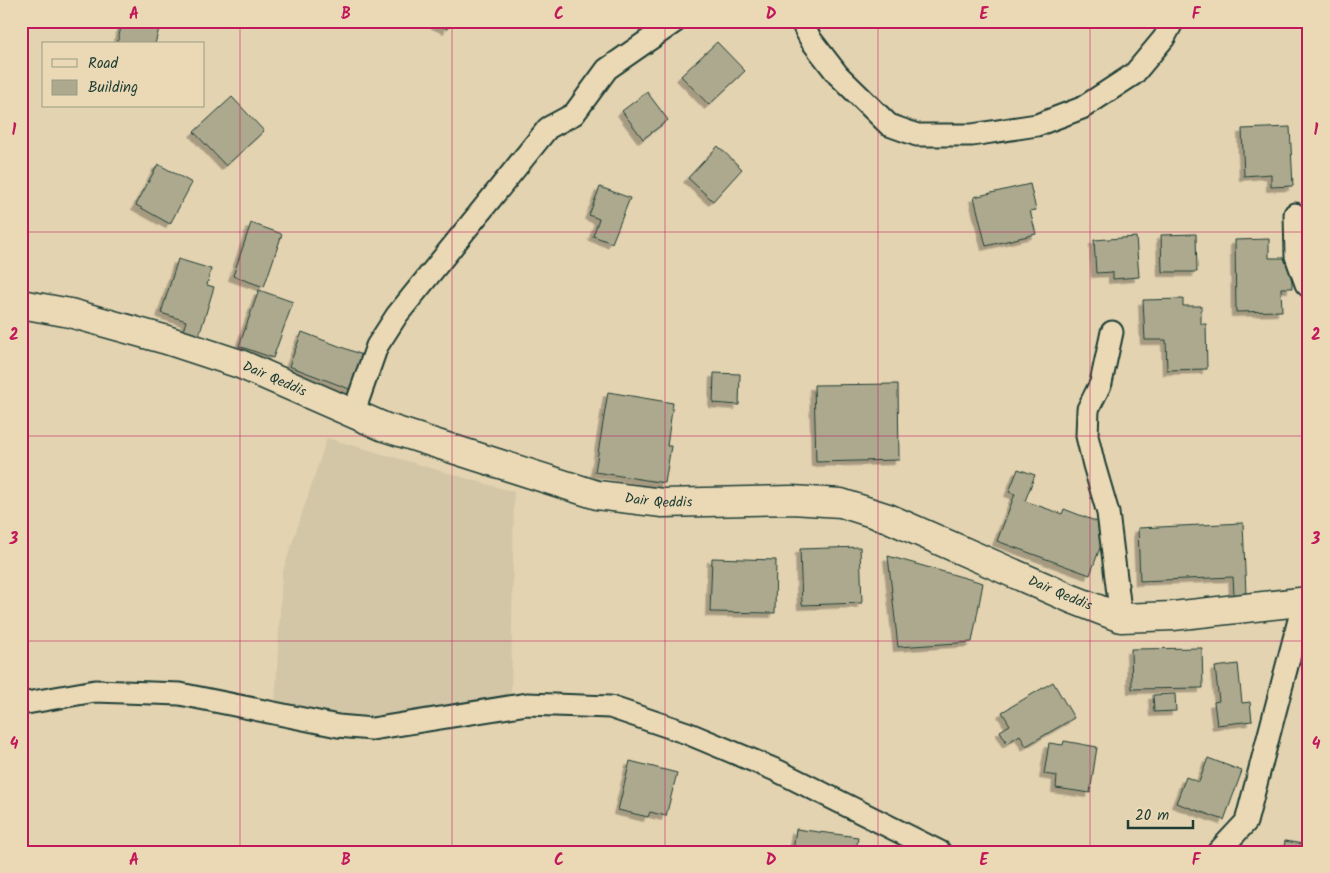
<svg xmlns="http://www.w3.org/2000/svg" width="1330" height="873" viewBox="0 0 1330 873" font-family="Kalam,sans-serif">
<defs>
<filter id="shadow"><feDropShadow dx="-4.5" dy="4.5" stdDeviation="0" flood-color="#0004"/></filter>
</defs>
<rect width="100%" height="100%" fill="#e3d3b1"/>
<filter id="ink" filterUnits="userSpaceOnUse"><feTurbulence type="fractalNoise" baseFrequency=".02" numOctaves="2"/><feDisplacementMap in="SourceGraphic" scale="10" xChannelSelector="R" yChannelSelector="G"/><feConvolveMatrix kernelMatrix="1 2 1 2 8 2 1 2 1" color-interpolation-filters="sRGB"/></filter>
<g filter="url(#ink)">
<path fill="#d2c6a6" d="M327,438l187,54 -3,206 -127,20 -35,3 -74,-14 7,-133z"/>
<path fill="#aca98e" stroke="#1f3d34" filter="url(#shadow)" d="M117,21h44l-6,23h-38l5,-21z
M429,21h22l-3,8z
M717,42l28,29 -36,34 -28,-29z
M647,92l21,28 -25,19 -21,-28z
M232,97l32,34 -38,35 -32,-34z
M1290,127l3,59 -22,1v-13l-27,2 -2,-47z
M718,146l24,23 -29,32 -25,-23z
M158,164l34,19 -22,41 -34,-19z
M1030,184l6,26 -6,1 6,23 -50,12 -12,-49z
M600,187l30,11 -18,45 -19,-7 6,-17 -10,-4z
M251,223l31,11 -18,53 -31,-11z
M1196,234l1,38h-35l-1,-37z
M1136,237l3,40 -26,2v-7l-17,1 -2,-33z
M1269,239v19h23v30h-11l1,23 -46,1 -1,-72z
M178,259l33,10 -4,16 7,2 -15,49 -16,-5 3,-10 -25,-8z
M259,290l34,12 -20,56 -34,-12z
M1183,299v7h18v18h5l1,45 -40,1 -1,-30h-21l-2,-40z
M302,332l63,24 -13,34 -63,-24z
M714,373l26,1 -1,31 -26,-2z
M898,384l1,76 -83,2 -2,-77z
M608,392l65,11 -6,43h4l-6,37 -70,-11z
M1018,469l17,6 -10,26 37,13 2,-5 44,17 -18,49 -93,-34 18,-47 -6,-2z
M1243,523l3,71 -12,1 -1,-18 -93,4 -2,-53z
M860,547l2,56 -60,2 -2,-56z
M888,556l95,27 -11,59 -74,5z
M712,558l64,2 -1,53 -65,-1z
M1202,648l1,40 -71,1 -1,-40z
M1238,664l4,39 8,-1 2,19 -35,4 -3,-23 5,-1 -4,-34z
M1053,682l21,36 -48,28 -6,-11 -13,8 -7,-12 10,-6 -8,-13z
M1175,694l1,17 -22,1 -1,-17z
M1064,741l33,6 -7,46 -34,-5 1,-12 -13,-2 5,-31 14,2z
M1208,758l34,13 -18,49 -48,-17 10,-26 13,5z
M630,761l47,12 -11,43 -16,-4 -2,5 -30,-7z
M796,829l62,8 -2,15h-63z
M1285,841l24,4v7h-26z"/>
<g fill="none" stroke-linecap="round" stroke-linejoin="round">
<defs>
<path id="minor" d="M801,21l10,19 27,35 51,50 28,10h55l65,-10 45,-17 52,-34 30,-36 9,-17
M1295,214l1,42 10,28 3,3
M1112,332l-11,51 -13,26 -1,27 7,29 14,48 13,105
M353,414l24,-68 20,-31 151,-187 26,-14 33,-45 69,-48
M21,704l74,-13 85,3 158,32 34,3 155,-25 83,3 77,26 91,38 162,81
M1218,852l28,-30 58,-221"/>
<g id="major">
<path id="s1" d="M21,304l49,9 97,27 73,24 144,63 213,68 66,8 129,-3 49,3 47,15 184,81 49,19 52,-2 136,-15"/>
</g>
</defs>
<use href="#minor" stroke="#1f3d34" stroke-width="25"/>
<use href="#major" stroke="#1f3d34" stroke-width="31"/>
<use href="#minor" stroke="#ebd9b6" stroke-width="21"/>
<use href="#major" stroke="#ebd9b6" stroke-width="28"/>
</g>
</g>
<path fill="none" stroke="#c2185b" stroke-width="1" stroke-opacity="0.55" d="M240,21v831M452,21v831M665,21v831M878,21v831M1090,21v831M21,232h1288M21,436h1288M21,641h1288"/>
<g text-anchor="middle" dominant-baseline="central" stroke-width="5" stroke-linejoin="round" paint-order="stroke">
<g font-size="14" fill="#1f3d34" stroke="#ebd9b6">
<text stroke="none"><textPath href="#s1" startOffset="265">Dair Qeddis</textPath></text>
<text stroke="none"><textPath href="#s1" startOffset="670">Dair Qeddis</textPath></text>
<text stroke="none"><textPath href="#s1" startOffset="1090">Dair Qeddis</textPath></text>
</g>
</g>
<rect width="1330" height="873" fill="none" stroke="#ebd9b6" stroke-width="55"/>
<rect x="42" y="42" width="162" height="65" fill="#ebd9b6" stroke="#999b82"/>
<rect x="52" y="59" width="25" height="8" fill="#ebd9b6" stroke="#999b82"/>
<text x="88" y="68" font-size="15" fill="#1f3d34">Road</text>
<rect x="52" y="80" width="25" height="15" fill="#aca98e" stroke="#999b82"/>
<text x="88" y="92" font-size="15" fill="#1f3d34">Building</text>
<path d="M1128 820v8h65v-8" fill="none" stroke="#1f3d34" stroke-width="2.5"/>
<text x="1135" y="820" font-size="15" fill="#1f3d34" stroke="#ebd9b6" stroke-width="4" paint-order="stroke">20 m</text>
<rect x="28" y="28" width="1274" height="818" fill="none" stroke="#c2185b" stroke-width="2"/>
<g font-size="16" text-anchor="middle" font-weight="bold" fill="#c2185b">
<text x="134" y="19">A</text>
<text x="346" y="19">B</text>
<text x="559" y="19">C</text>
<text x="771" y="19">D</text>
<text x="984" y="19">E</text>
<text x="1196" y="19">F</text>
<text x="14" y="135">1</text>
<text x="1316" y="135">1</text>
<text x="14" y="340">2</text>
<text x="1316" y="340">2</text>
<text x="14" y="544">3</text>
<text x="1316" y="544">3</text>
<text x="14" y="749">4</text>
<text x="1316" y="749">4</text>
<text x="134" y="865">A</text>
<text x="346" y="865">B</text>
<text x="559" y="865">C</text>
<text x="771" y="865">D</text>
<text x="984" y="865">E</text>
<text x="1196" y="865">F</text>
</g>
</svg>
